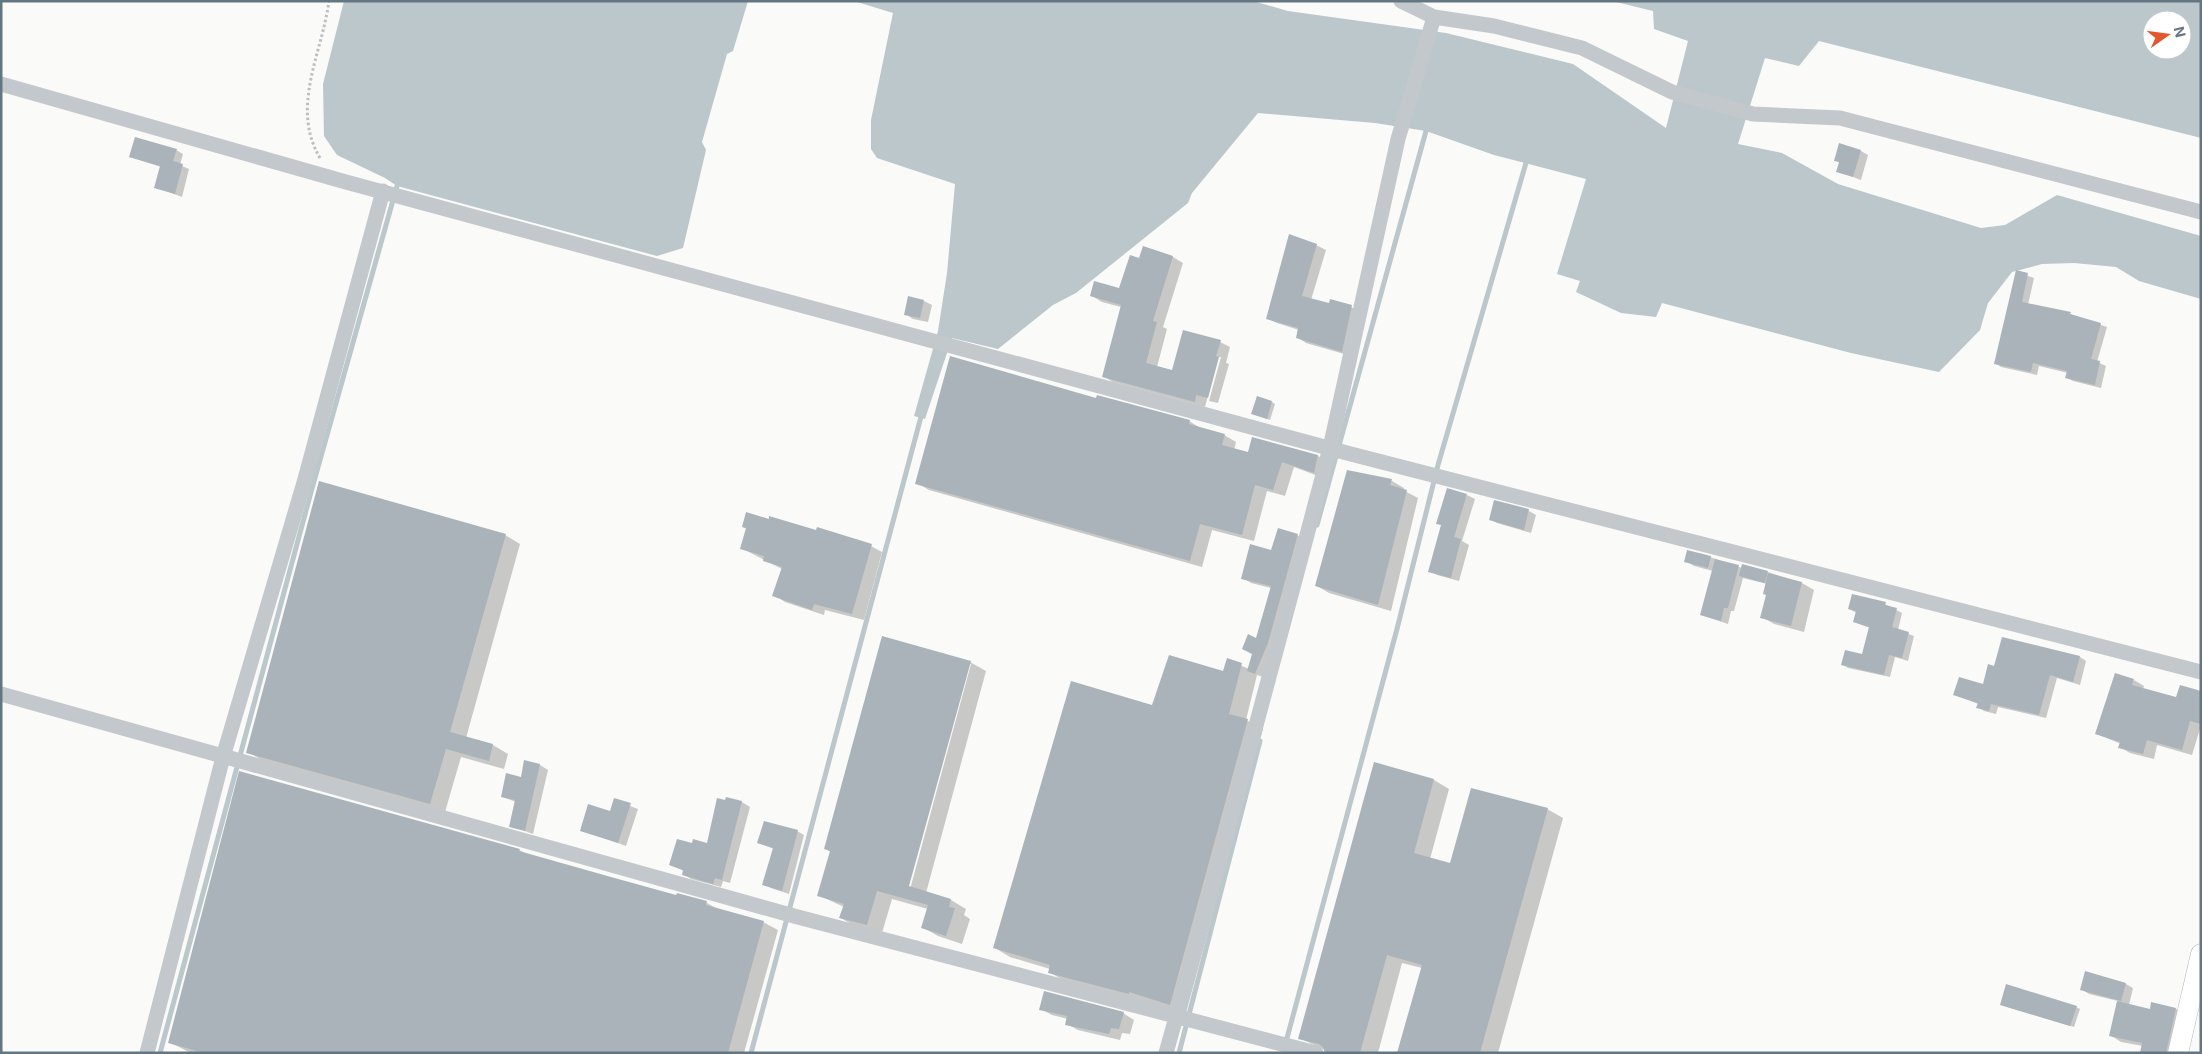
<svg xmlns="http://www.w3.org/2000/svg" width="2202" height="1054" viewBox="0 0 2202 1054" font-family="Inter,sans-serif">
<rect width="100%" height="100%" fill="#fafaf8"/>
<path fill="#bbc7cb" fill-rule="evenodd" d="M344,1h404l-15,50 -6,3 -25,88 4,8 -23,98 -26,8 -260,-70 -12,-8 -48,-23 -13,-19 -1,-52z
M854,1h399l35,10 158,22 127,31 93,64 22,-87 -34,-12 -1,-18 -41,-10h589v137l-382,-97 -20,25 -34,-8 -27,86 44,9 56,31 143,44 24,-3 52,-30 144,41v63l-62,-18 -23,-14 -42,-4 -32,1 -30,8 -24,31 -8,27 -41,42 -88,-19 -189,-50 -6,14 -35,-4 -45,-21 4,-11 -23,-7 29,-95 -92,-24 -68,-24 -51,-8 -117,-10 -66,80 -4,10 -112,90 -23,12 -55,44 -46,-11 -27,81 -11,-3 24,-85 9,-58 8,-89 -78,-26 -6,-9v-29l22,-107zM2152,20h30v30h-30z"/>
<path fill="#0003" fill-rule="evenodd" d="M176,150l7,4 -3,11 9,4 -7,28 -27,-10 6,-20 -31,-10z
M1861,151l7,4 -7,25 -24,-9 3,-8 -5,-3z
M1316,245l10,5 -15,50 19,5 21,2 10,5 -10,44 -45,-13 -9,-6 2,-7 -22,-7 -10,-5z
M1144,248l29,9 10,6 -20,64 4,2 -10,38 16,5 47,-30 10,5 -4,16 3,1 -11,39 -9,-2 12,-44h-3l-13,50 -92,-25 -10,-6 18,-69 -19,-5 -10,-6 28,-6 20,-31z
M2017,272l17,6 -6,27 42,9 37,13 -10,35 9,4 -5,22 -28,-7 -6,-3 1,-5 -29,-7 -2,9 -36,-8 -6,-4z
M924,301l8,4 -4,17 -15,-3 -8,-5z
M1097,399l92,22 13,8 22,6 12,7 -2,8 14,4 5,-16 65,18 12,7 -4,16 -32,-12 -9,29 -18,-5 -13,50 -42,-11 -10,37 -273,-77 -12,-7z
M1272,402l3,2 -5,16 -14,-5z
M1348,471l44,10 12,7 -1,2 15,8 -27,113 -62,-18 -12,-7z
M1467,495l8,4 -13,42 7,4 -10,36 -22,-6 -7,-4z
M1495,502l34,9 7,4 -5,18 -34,-10 -7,-4z
M743,527l74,4 54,15 11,6 -18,68 -39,-10 -1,5 -39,-13 -11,-7 8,-26 -41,-21 6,-19z
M505,535l15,9 -54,194 27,7 15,9 -4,15 -43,-12 -16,55 -182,-51 -15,-9z
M1297,535l8,5 -42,137 -6,-2 -11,45 17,9 -77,284 -121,-32 -16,-9 1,-3 -40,-12 -15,-9 158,-242 70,-33 5,-13 21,9 22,-81 -20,-5 -8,-5 29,-26z
M1710,557l32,11 26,4 34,11 12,7 -10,42 -30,-8 -12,-7 5,-22v-11l-24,-6 -9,33h-3l-3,13 -27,-9 12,-44 -19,-5 -8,-5z
M1885,604l17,9 -4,17 16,6 -6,25 -13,-4 -5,20 -42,-9 -6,-4 21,-9 7,-27 -16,-6 3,-9 -8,-4z
M2080,657l6,4 -6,24 -23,-7 -11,40 -48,-11 -2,7 -12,-3 -6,-4v-3l-23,-9 29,-9 11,-19z
M970,662l16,9 -60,222 25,7 15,9 -2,6 6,4 -8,25 -24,-8 -16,-9 6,-18 -36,-10 -10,34 -26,-6 -15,-9 3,-11 -26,-12 13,-43 -5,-3zM968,664h3l-62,229 -3,-1z
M2134,680l10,6 -1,3 34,10 24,-6v33l-9,29 -35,-10 -3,14 -24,-6 -10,-6 1,-3 -24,-10z
M525,762l15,3 8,5 -15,64 -22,-8 5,-24 -13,-5 19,-18z
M1375,764l59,16 15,9 -19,70 21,6 96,-56 16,9 -65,235h-99l23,-85 -20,-5 -24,90h-53v-3l-26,-12z
M727,798l15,4 8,5 -20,76 -7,-2 -2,6 -30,-8 -8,-5 1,-3 -14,-6 22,-20h16z
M614,800l24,9 -12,37 -44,-16 29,-18z
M797,831l7,4 -15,59 -18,-6 -7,-4 10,-35 -15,-6z
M519,850l8,4 150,43 30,6 12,7 44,12 15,8 -34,123h-553l-22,-11z
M2126,984l7,4 -4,17 22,6 1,-7 24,5 11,6 -9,38h-37l2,-7 -22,-4 -11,-7 8,-34 -29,-7 -8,-5z
M2001,1005l75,2 4,2 -6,18z
M1041,1009l82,4 11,7 -4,14 -8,-1 -2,7 -42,-10 -11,-6 1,-5 -16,-4z"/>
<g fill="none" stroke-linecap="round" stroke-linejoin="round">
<path stroke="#bbc7cb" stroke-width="5" d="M1317,525l109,-394
M160,1053l151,-561 86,-306
M751,1053l171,-640
M1179,1053l81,-312
M1283,1053l114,-424 41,-164 90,-309"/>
</g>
<path fill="#aab3b9" d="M135,137l42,12 -4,12 10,3 -8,30 -21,-6 6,-22 -31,-9z
M1839,143l22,7 -8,27 -17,-5 3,-10 -5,-1z
M1289,234l28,10 -15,52 27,7 1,-4 22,6 -10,47 -46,-14 2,-10 -32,-9z
M1143,246l30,10 -20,65 4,1 -11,41 26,7 11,-40 38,10 -5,16 3,1 -11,41 -12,-3 -1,7 -93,-25 19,-72 -31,-9 4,-15 25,7 11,-33 9,3z
M2016,270l12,3 -6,29 49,10 -1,2 31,9 -10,36 9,2 -5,24 -30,-7 2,-7 -34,-8 -2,9 -37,-8z
M908,296l16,4 -4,18 -16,-3z
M950,356l146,42 1,-3 93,25 -1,4 36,10 -3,11 26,7 4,-15 66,18 -4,18 -32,-11 -9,28 -18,-5 -13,50 -42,-11 -10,37 -275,-77z
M1257,396l15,5 -5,18 -16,-5z
M1347,470l45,9 -2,6 17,5 -29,115 -63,-19z
M319,481l187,53 -56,198 43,12 -4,17 -43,-12 -16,55 -184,-51z
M1447,488l20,6 -13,43 7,2 -10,39 -23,-6 13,-47 -5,-1z
M1494,500l35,9 -5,21 -35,-10z
M746,512l23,7v-3l47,14 1,-3 55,17 -20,70 -38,-10 -2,6 -40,-14 10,-29 -19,-6 1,-5 -24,-7 6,-21 -4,-1z
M1278,528l20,6 -30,109 -13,31 -8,-3 5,-17 -10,-5 6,-15 8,4 15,-52 -30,-7 9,-35 21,6z
M1687,550l24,6 -3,12 -24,-6z
M1715,559l24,6 -11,43h-4l-3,13 -21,-6z
M1742,564l26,7 -3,12 -26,-7z
M1768,573l34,9 -11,44 -31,-8 6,-23 -3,-1z
M1852,594l34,8 -1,3 12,3 -5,19 17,5 -7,26 -13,-3 -5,20 -43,-10 4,-15 17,4 7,-27 -16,-5 3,-11 -8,-2z
M882,636l89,25 -62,225 42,13 -2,8 6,1 -9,28 -25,-8 7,-23 -51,-14 -10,34 -28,-7 5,-14 -27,-8 13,-45 -6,-2z
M2002,637l78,19 -7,26 -23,-7 -11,40 -48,-11 -2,7 -13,-3 2,-5 -25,-8 6,-18 24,7 5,-20 6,2z
M1169,655l54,16 4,-13 15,5 -13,51 19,5 -78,286 -41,-13v2l-81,-21 2,-8 -57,-17 78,-267 81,24z
M2115,673l19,6 -2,6 44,12 4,-12 21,6v33l-11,-3 -8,29 -35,-10 -4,14 -25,-6 2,-6 -25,-8z
M524,760l16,4 -15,67 -16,-4 6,-27 -14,-3 5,-24 15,4z
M1374,762l60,17 -20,74 36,10 21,-75 77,20 -68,245h-83l25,-88 -35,-10 -27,98h-35l-2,-6 -4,-3 -21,-5z
M239,771l281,78 -1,2 92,26 65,18 1,-2 30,8 -1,4 58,16 -36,132h-524l-36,-10z
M726,797l16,4 -20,79 -7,-2 -2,6 -31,-9 1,-5 -14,-5 8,-26 15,4 1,-4 14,4 10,-45 8,2z
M614,798l17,5 -13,40 -38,-12 8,-27 22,7z
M764,821l34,9 -16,61 -20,-6 11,-37 -16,-5z
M2085,971l41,12 -5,18 -41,-11z
M2006,984l71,22 -7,20 -70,-21z
M1044,991l80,21 -5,17 -8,-1 -2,6 -44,-9 2,-9 -28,-6z
M2117,1001l33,8 1,-7 25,6 -10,45h-26l2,-10 -33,-7z"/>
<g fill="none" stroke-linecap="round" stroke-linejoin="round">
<defs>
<path id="secondary" d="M2178,1053l23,-99"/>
</defs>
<use href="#secondary" stroke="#b3babf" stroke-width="21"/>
<path stroke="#bbbfc2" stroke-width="3" stroke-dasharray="2.5 2.5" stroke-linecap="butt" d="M320,158c-30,-51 2,-104 9,-157"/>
<path stroke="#c3c8cc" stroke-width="15" d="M1401,1l33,16 60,9 88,22 90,44 81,22 87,4 361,94
M1,84l345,98 1001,271 854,219
M1,694l793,222 522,137
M147,1053l76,-296 82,-278 78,-288
M1166,1053l55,-197 77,-287 32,-121 68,-309 36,-122"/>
<use href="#secondary" stroke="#fff" stroke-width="20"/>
</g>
<rect width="2202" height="1054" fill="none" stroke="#657683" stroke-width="5"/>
<g transform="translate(2167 35) rotate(76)"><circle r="24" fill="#ffffff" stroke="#c1c8cd"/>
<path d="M0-4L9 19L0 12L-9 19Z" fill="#e4572e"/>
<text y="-8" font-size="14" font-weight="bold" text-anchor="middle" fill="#657683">N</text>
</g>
</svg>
